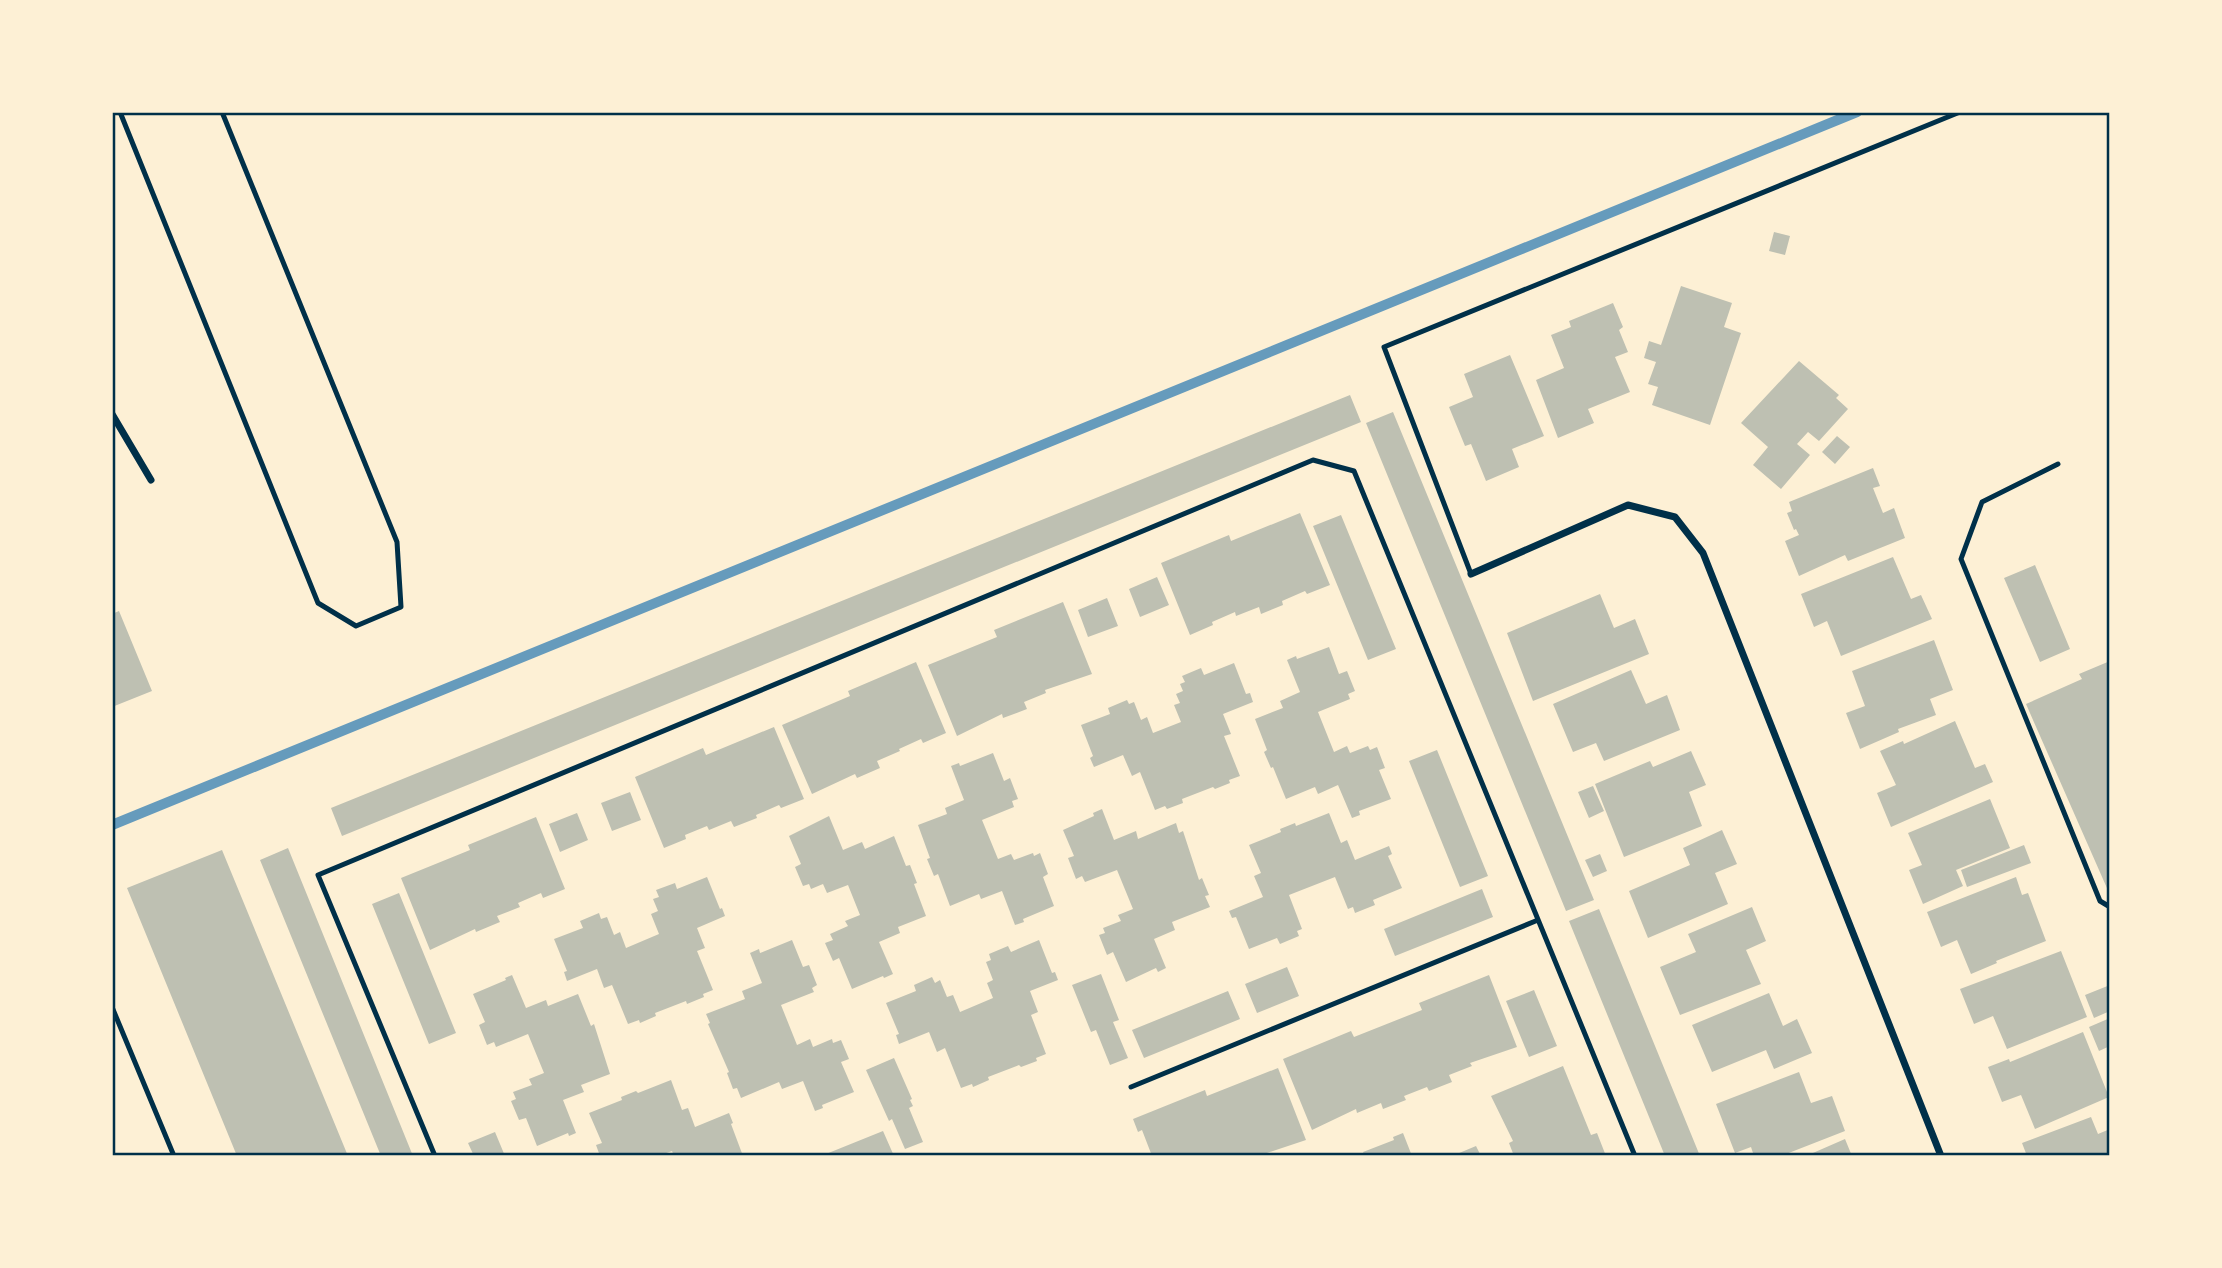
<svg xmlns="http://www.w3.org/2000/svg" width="2222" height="1268" viewBox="0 0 2222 1268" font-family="Jost,sans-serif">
<rect width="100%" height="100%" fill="#fdf0d5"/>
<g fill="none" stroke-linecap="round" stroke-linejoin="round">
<path stroke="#669bbc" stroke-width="10" d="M112,825l1745,-713"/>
</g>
<path fill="#bec0b2" d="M1774,232l16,4 -5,19 -16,-4z
M1681,286l51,17 -8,24 17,6 -31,92 -58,-20 6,-18 -10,-3 8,-22 -12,-4 5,-17 12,4z
M1613,303l10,24 -4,3 9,22 -13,5 15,35 -42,17 6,14 -36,15 -22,-58 28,-12 -13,-33 20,-8 -2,-6z
M1510,355l34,81 -32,13 7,18 -33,14 -15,-37 -6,2 -16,-39 24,-10 -9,-23z
M1799,361l40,34 -3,3 12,11 -29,32 -11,-9 -11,12 13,11 -29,34 -28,-24 15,-18 -27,-24z
M1350,395l11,27 -1019,414 -11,-28z
M1393,412l201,488 -28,11 -200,-488z
M1837,436l13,11 -15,17 -13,-12z
M1873,468l7,18 -7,2 10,25 11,-5 11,30 -57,23 -3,-6 -46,21 -14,-35 14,-6 -3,-6 -2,1 -7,-17 5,-2 -3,-9z
M1300,513l30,72 -23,9 -2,-3 -23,10 1,4 -22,9 -2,-7 -23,9 -1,-4 -23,10 1,3 -23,10 -29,-72 68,-28 2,6z
M1341,515l55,134 -28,11 -55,-134z
M1893,557l18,42 10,-4 11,24 -91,37 -14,-35 -13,6 -13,-33z
M2035,565l35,84 -30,13 -36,-84z
M1157,577l12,28 -29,12 -11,-28z
M1600,594l14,34 21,-9 14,35 -116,47 -26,-68z
M1107,598l11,28 -30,11 -10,-27z
M1063,602l29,72 -47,16 1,3 -22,9 3,7 -24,9 -1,-4 -45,22 -29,-71 69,-28 -3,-7z
M119,611l33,80 -40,16v-93z
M1934,640l19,50 -23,9 6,16 -38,14 1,3 -39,17 -14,-36 19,-7 -13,-35z
M1329,647l10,27 8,-3 8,20 -7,3 2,5 -32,13 16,40 13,-6 3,7 18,-7 2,4 7,-3 8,21 -6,2 12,29 -32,12 1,4 -8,3 -14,-33 -20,9 -3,-7 -29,12 -13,-32 -2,1 -7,-16 3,-2 -12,-31 28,-11 -3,-7 20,-9 -13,-32 9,-4 1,3z
M2110,661v234l-84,-191 56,-25 -3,-5z
M916,662l30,71 -23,10 -2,-4 -22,10 1,2 -23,10 3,7 -23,10 -2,-4 -43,20 -30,-69 68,-29 -2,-5z
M1234,663l12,31 4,-1 3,9 -30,12 8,20 -7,2 16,40 -11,4 1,3 -15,6 -2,-2 -31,12 1,4 -16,6 -2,-3 -10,4 -15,-38 -8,4 -9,-21 -29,12 -4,-9 3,-2 -12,-31 29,-11 -2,-6 19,-8 2,4 5,-2 7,18 6,-3 6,16 28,-11 -7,-17 6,-2 -4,-9 7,-3 -3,-7 5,-2 -3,-6 19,-8 3,7z
M1631,670l15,34 21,-9 13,35 -76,31 -8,-18 -23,9 -20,-48z
M1955,721l20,47 10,-4 8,18 -102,45 -14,-34 19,-8 -16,-34 23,-10 1,3z
M774,727l30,72 -23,9 -2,-3 -23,10 1,3 -23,9 -3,-6 -22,9 -2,-4 -22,9 1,4 -22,9 -29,-71 68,-29 3,7z
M1437,750l51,126 -28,11 -51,-126z
M1691,751l15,34 -17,7 13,34 -78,31 -29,-73 55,-23 3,6z
M993,753l11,28 6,-3 8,21 -6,2 2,6 -32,13 16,39 13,-5 3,6 19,-7 1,3 6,-3 8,21 -5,3 11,29 -31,13 1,3 -9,3 -13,-34 -21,8 -2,-5 -29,12 -12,-32 -4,2 -7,-17 3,-1 -12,-33 29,-11 -2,-6 19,-8 -13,-34 8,-3 1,3z
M1593,786l11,25 -15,7 -11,-26z
M630,792l11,28 -29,11 -11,-28z
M1990,799l20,49 -54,22 7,16 -40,18 -14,-34 13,-5 -14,-32z
M1102,809l12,31 22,-9 2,8 38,-16 3,10 4,-2 16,49 3,-2 7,17 -4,1 5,11 -38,15 3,8 -21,9 12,29 -8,4 -2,-4 -30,14 -13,-30 -6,3 -8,-20 6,-2 -2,-5 18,-7 -3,-6 15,-6 -16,-39 -32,12 -3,-6 -6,3 -8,-21 6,-2 -11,-26 31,-14 -1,-3z
M577,813l11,27 -28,12 -11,-28z
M1329,813l12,30 6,-3 8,20 34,-14 3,8 -4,2 14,32 -29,12 2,5 -20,8 -2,-6 -5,2 -13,-32 -46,18 13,34 -5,2 2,5 -19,8 -3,-6 -28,11 -13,-32 -4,1 -3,-7 34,-14 -9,-21 7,-3 -12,-28 32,-13 -1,-3 15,-6 1,3z
M829,816l14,34 19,-8 3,7 29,-13 12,30 4,-1 7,18 -3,1 12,32 -28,11 2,6 -21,9 14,32 -9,4 -1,-2 -31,13 -13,-31 -6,3 -8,-18 8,-3 -3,-6 18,-8 -3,-5 15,-6 -12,-30 -21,8 -4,-9 -12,5 -2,-5 -6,2 -8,-19 6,-3 -12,-28z
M536,817l29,72 -22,9 -2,-5 -23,10 2,4 -23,9 3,6 -24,10 -1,-3 -45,21 -29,-72 69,-28 -2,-5z
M1722,830l15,34 -22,9 13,31 -80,34 -19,-47 61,-26 -7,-17z
M2024,845l7,18 -64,24 -6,-17z
M288,848l125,308h-32l-121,-296z
M222,850l126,306h-111l-110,-268z
M1600,854l7,17 -14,6 -8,-17z
M707,877l13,32 2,-1 3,8 -28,12 8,20 -8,3 16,39 -10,4 1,3 -17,7 -1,-3 -31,12 1,3 -16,7 -1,-3 -11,4 -16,-39 -8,3 -7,-19 -30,12 -3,-9 3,-1 -13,-32 29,-11 -3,-7 19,-8 2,6 6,-2 7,18 6,-3 6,16 33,-14 -8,-20 7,-3 -5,-12 6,-2 -3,-7 19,-7 2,6z
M2016,877l6,18 6,-2 18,48 -50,20 1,2 -26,11 -14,-34 -16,7 -14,-35z
M1482,889l11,28 -98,39 -11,-27z
M399,893l57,140 -27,11 -57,-140z
M1752,907l14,34 -20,9 15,34 -81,31 -20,-48 36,-15 -8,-18z
M1599,909l101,247h-35l-96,-235z
M792,940l11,27 6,-2 8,20 -5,3 2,4 -33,13 16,40 13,-6 3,8 19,-8 1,4 8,-3 8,19 -8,3 13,30 -32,13 1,3 -8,3 -12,-30 -21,8 -3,-7 -38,16 -4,-10 -4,1 -6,-16 2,-1 -21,-48 2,-1 -4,-9 39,-15 -3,-8 20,-8 -12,-30 9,-4 1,4z
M1039,940l13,33 3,-1 3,8 -28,11 8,21 -7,3 15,39 -10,4 1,3 -16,6 -2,-2 -31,12 1,3 -16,7 -1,-3 -11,4 -16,-40 -8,4 -8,-20 -30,12 -3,-9 3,-1 -13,-31 30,-12 -2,-6 18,-8 3,6 5,-3 7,17 6,-2 7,17 33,-14 -6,-15 6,-3 -7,-18 5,-2 -2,-6 19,-8 3,6z
M2061,951l26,66 -80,32 -14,-33 -19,8 -14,-35z
M1287,967l12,29 -42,17 -12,-29z
M1101,974l18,46 -6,2 15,36 -18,7 -14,-35 -5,2 -19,-47z
M512,975l14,33 20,-8 2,6 30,-12 13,32 3,-2 16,50 -29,11 3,7 -21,8 13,33 -7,3 -1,-3 -31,13 -11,-28 -7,2 -8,-19 5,-2 -3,-7 19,-7 -3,-6 15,-6 -16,-39 -32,13 -2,-5 -7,3 -8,-20 6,-3 -12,-28 33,-14 -1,-2z
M1489,975l28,72 -47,16 2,3 -23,9 3,7 -23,9 -2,-4 -23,9 2,4 -23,9 -2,-6 -24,10 -1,-4 -44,21 -29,-71 68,-28 3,6 68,-27 -3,-7z
M2110,985v26l-16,7 -9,-23z
M1534,990l23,56 -28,11 -23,-56z
M1228,991l12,28 -96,39 -12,-28z
M1769,993l14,33 14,-7 15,34 -38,16 -8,-19 -54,22 -20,-47z
M2110,1018v28l-11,5 -10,-24z
M2083,1032l26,65 -74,32 -14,-34 -19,7 -14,-35 21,-8 1,3z
M894,1058l18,41 -2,1 3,6 -4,2 14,34 -18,7 -13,-30 -3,2 -23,-51z
M1563,1066l28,69 6,-2 9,23h-92l-5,-13 4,-2 -22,-45z
M1278,1068l28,72 -48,16h-106l-10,-26 -4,2 -5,-13 72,-29 2,6z
M1799,1072l12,31 21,-7 13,35 -64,25h-27l-3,-9 -16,6 -19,-49z
M671,1080l11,30 6,-2 7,19 34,-14 4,10 -2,1 12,32h-69l-2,-5 -14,5h-58l-4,-11 6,-2 -13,-30 33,-13 -1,-3 15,-6 2,2z
M2091,1117l7,17 12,-5v27h-83l-5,-13z
M883,1131l11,25h-73z
M495,1132l10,24h-31l-6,-13z
M1403,1133l9,23h-47l-2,-4 31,-12 -1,-3z
M1845,1139l7,17h-46z
M1476,1146l5,10h-29z"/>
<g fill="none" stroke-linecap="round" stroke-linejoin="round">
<path stroke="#003049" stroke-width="5" d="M120,112l198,491 38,23 45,-19 -4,-65 -175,-430
M2058,464l-76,38 -21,57 139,342 10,6
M1471,574l-87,-227 576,-235
M112,1007l62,149
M1131,1087l407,-167
M435,1156l-117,-281 995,-415 41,11 281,685"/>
<path stroke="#003049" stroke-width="7" d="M112,414l39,66
M1471,574l157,-69 47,12 28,36 238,603"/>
</g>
<rect width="2222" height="1268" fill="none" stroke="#fdf0d5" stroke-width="228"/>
<rect x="114" y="114" width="1994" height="1040" fill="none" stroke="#003049" stroke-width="2.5"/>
</svg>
